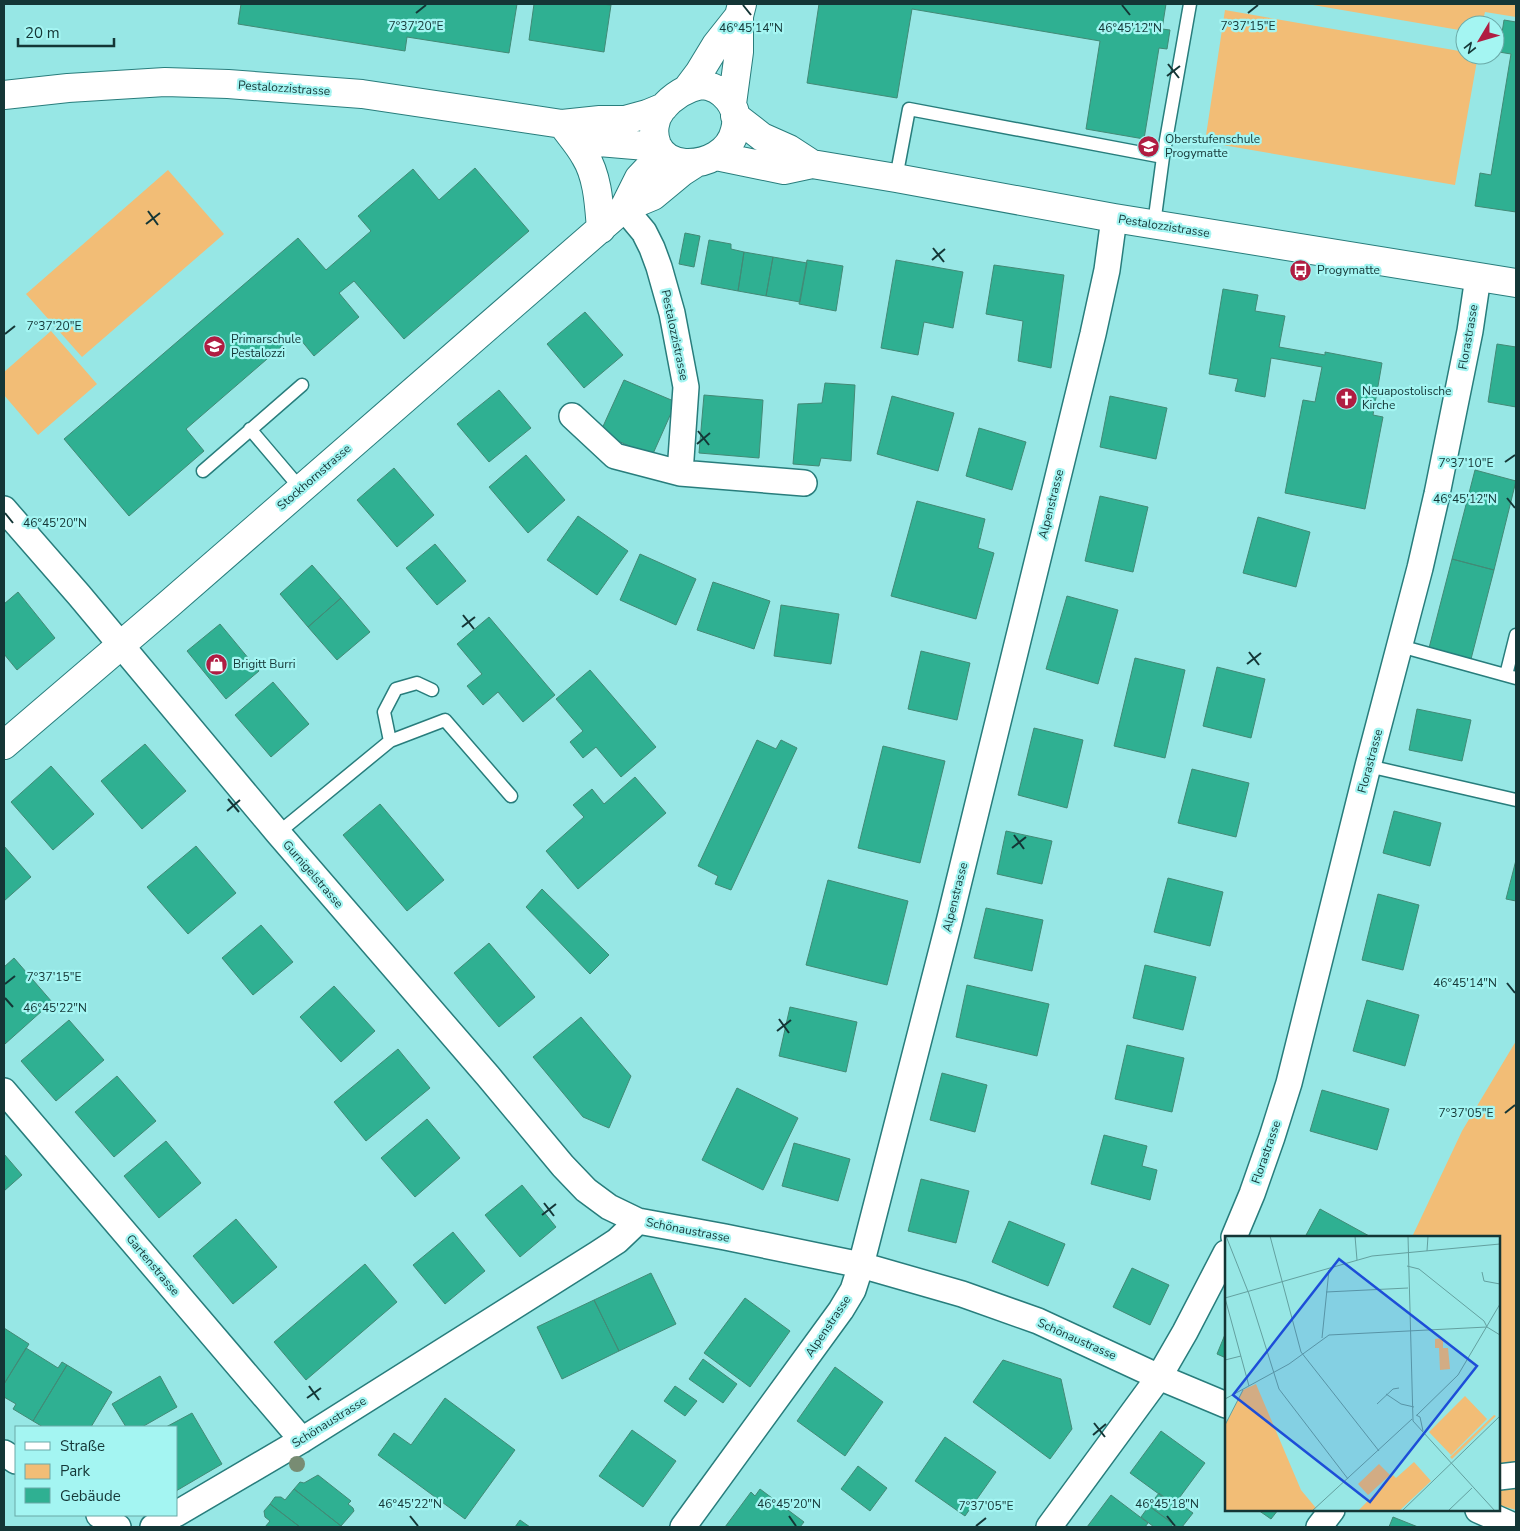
<svg xmlns="http://www.w3.org/2000/svg" width="1520" height="1531" viewBox="0 0 1520 1531" font-family="'Nunito Sans',sans-serif">
<rect width="100%" height="100%" fill="#97e7e5"/>
<path fill="#f2bd76" d="M1307,4h209v13l-31,-5 -3,13h-17v6z
M1225,10l240,42v3h13l-23,130 -250,-43z
M168,170l56,64 -142,123 -56,-63z
M51,331l46,53 -59,51 -34,-40v-23z
M1516,1041v434l-17,2v-240h-87l50,-106z
M1516,1488v22l-17,-5v-15z"/>
<path fill="#2fb092" stroke="#428a76" d="M241,4h276l-8,49 -102,-16 -2,14 -167,-27z
M534,4h67l10,1 -7,47 -75,-12z
M819,4h347l-4,25 8,1 -3,19 -8,-1 -15,91 -58,-10 14,-88 -188,-32 -15,89 -90,-15z
M1504,20l12,2v190l-41,-6 5,-33 11,2 20,-121 -12,-2z
M475,168l54,63 -125,108 -50,-58 -15,12 20,24 -45,39 -18,-22 -110,95 18,22 -75,65 -65,-77 234,-201 28,32 45,-39 -13,-15 55,-47 26,31z
M685,233l15,3 -6,31 -15,-3z
M709,240l22,4v5l13,3 -6,39 -37,-7z
M744,252l29,5 -7,39 -28,-5z
M773,257l34,6 -7,39 -34,-6z
M807,260l36,6 -7,45 -37,-7z
M896,260l67,12 -10,56 -29,-6 -6,33 -37,-7z
M994,265l70,10 -13,93 -33,-7 5,-40 -37,-7z
M1223,289l35,6 -3,16 30,5 -6,31 46,8v-3l57,11 -9,52 10,2 -18,92 -80,-16 18,-93 12,2 7,-35 -51,-9 -6,39 -30,-6 3,-12 -29,-5z
M585,312l38,43 -39,33 -37,-44z
M1497,344l19,3v60l-28,-5z
M624,380l52,22 -24,54 -52,-23z
M825,383l30,2 -4,76 -30,-3 -2,8 -26,-2 5,-60 24,-1z
M499,390l32,38 -42,34 -32,-38z
M704,395l59,5 -4,58 -60,-5z
M892,396l62,17 -16,58 -61,-17z
M1110,396l57,12 -11,51 -56,-12z
M979,428l47,14 -14,48 -46,-14z
M526,455l39,45 -37,33 -39,-46z
M394,468l40,47 -37,32 -40,-47z
M1475,470l41,11 -22,89 -42,-11z
M1100,496l48,11 -15,65 -48,-11z
M917,501l68,18 -7,29 16,5 -18,66 -85,-23z
M578,516l50,35 -31,44 -50,-35z
M1258,517l52,15 -14,55 -53,-14z
M435,544l31,37 -29,24 -31,-37z
M640,554l56,25 -20,46 -56,-25z
M1452,559l42,11 -23,89 -42,-11z
M312,565l29,33 -33,29 -28,-33z
M713,582l57,19 -16,48 -57,-19z
M18,592l37,46 -38,32 -13,-16v-50z
M1067,596l51,14 -20,74 -52,-15z
M341,598l29,34 -33,28 -29,-33z
M781,605l58,9 -8,50 -57,-8z
M489,617l66,78 -32,27 -25,-30 -15,13 -16,-19 15,-12 -25,-30z
M220,624l39,47 -33,28 -39,-48z
M921,651l49,12 -13,57 -49,-11z
M1135,658l50,12 -20,88 -51,-12z
M1217,667l48,12 -14,59 -48,-12z
M590,670l66,77 -35,30 -25,-30 -13,11 -13,-16 13,-11 -27,-32z
M273,682l36,42 -38,33 -36,-42z
M1417,709l54,11 -9,41 -53,-11z
M1034,728l49,12 -16,68 -49,-13z
M757,740l19,9 5,-9 16,8 -66,142 -16,-6 3,-8 -20,-10z
M145,744l41,47 -44,38 -41,-48z
M883,746l62,15 -25,102 -62,-15z
M51,766l43,48 -41,36 -42,-48z
M1192,769l57,14 -13,54 -58,-14z
M635,777l31,36 -88,76 -32,-38 38,-34 -11,-12 19,-16 12,15z
M380,804l64,76 -37,31 -64,-76z
M1394,811l47,12 -11,43 -47,-13z
M1006,831l46,10 -10,43 -45,-10z
M4,846l27,31 -27,24z
M196,846l40,47 -48,41 -41,-47z
M1516,860v41l-10,-2z
M1168,878l55,14 -13,54 -56,-14z
M828,880l80,21 -21,84 -81,-20z
M542,889l67,66 -19,19 -64,-67z
M1378,894l41,11 -16,65 -41,-10z
M986,908l57,12 -11,51 -58,-13z
M261,925l32,37 -40,33 -31,-37z
M489,943l46,54 -36,30 -45,-54z
M14,958l38,44 -47,42 -1,-2v-75z
M1145,965l51,12 -13,53 -50,-12z
M967,985l82,19 -12,52 -81,-19z
M334,986l41,45 -34,31 -41,-45z
M1367,1000l52,15 -14,51 -52,-15z
M790,1007l67,15 -11,50 -67,-16z
M581,1017l50,59 -22,52 -26,-11 -50,-60z
M69,1020l35,40 -48,41 -35,-40z
M1127,1045l57,13 -12,54 -57,-13z
M398,1049l32,39 -64,53 -32,-39z
M942,1073l45,12 -12,47 -45,-12z
M117,1076l39,45 -42,36 -39,-45z
M737,1088l61,30 -35,72 -61,-30z
M1322,1090l67,19 -12,41 -67,-19z
M427,1119l33,39 -45,39 -34,-39z
M1104,1135l43,11 -5,20 15,4 -7,30 -59,-16z
M166,1141l35,42 -42,35 -35,-42z
M794,1143l56,16 -12,42 -56,-15z
M4,1154l18,21 -18,16z
M921,1179l48,12 -13,52 -48,-12z
M522,1185l34,42 -36,30 -35,-42z
M1320,1209l51,28h-66z
M236,1219l41,48 -44,37 -40,-48z
M1009,1221l56,23 -17,42 -56,-24z
M453,1232l32,39 -40,33 -32,-39z
M365,1264l32,38 -91,78 -32,-38z
M1132,1268l37,17 -19,40 -37,-18z
M651,1273l25,51 -57,27 -25,-51z
M745,1298l45,33 -40,56 -46,-34z
M594,1300l25,51 -57,28 -25,-52z
M4,1328l25,16 -25,40z
M1226,1332v26l-9,-4z
M26,1348l32,20 4,-6 5,3 -34,56 -20,-12 3,-5 -12,-7v-13z
M703,1359l34,25 -14,19 -34,-24z
M1003,1360l58,19 11,50 -22,30 -77,-57z
M67,1365l45,27 -21,35h-48l-10,-6z
M835,1367l48,35 -38,54 -48,-35z
M160,1376l17,31 -35,20h-16l-14,-23z
M675,1386l22,15 -12,15 -21,-15z
M445,1398l70,52 -50,69 -87,-64 16,-22 17,12z
M192,1413l30,51 -46,27v-64h-10z
M632,1430l44,31 -33,46 -44,-31z
M1161,1431l44,32 -31,42 -44,-32z
M945,1437l51,35 -31,44 -50,-35z
M858,1466l29,22 -17,23 -29,-22z
M318,1475l33,26 -3,3 5,4 1,3 -13,15 -47,-37 6,-7 4,1z
M294,1489l47,37v1h-41l-30,-23 5,-7h6l4,3z
M760,1489l44,33 -4,5h-75l26,-35 4,4z
M1159,1493l15,12 3,-3 16,11 -11,14h-4l-29,-21z
M1111,1495l37,28 -3,4h-58z
M270,1504l30,23h-35l5,-6 -5,-4 -1,-6z
M1149,1506l24,18 -2,3h-17l-13,-10z
M1258,1510h20l-7,9z
M1393,1517l25,10h-29z
M520,1520l10,7h-15z"/>
<g fill="none" stroke-linecap="round" stroke-linejoin="round">
<defs>
<path id="service" d="M896,178l13,-69 254,48
M1154,224l9,-67 27,-153
M250,429l51,60
M203,471l99,-86
M1400,646l116,32
M1506,675l10,-40
M390,741l-6,-29 12,-23 21,-6 15,7
M1368,766l148,34
M278,833l112,-92 55,-21 66,76"/>
<path id="minor" d="M624,208l20,24 8,16 7,19 13,46 14,74 -6,86
M572,416l43,40 65,17 124,10
M4,509l75,86 199,238 210,243 75,90 23,24 23,17 29,14 87,16 136,28 101,29 76,27 121,56 67,28
M4,1091l298,349
M1234,1237l18,-43 20,-57 17,-54 79,-317 52,-198 17,-74 33,-163 8,-54
M4,1453l12,8
M1499,1477l17,-2
M1478,1510l38,17
M176,1514l126,-74 295,-186 20,-13 21,-20
M99,1515l19,12
M153,1527l21,-12
M683,1527l158,-217 12,-20 8,-25 88,-343 144,-588 14,-64 7,-52
M1049,1527l110,-150 26,-45 41,-79
M1319,1527l13,-17"/>
<path id="tertiary" d="M701,85c22,1 40,23 34,45 -5,23 -29,34 -50,33 -13,-1 -23,-7 -28,-18 -5,-12 -3,-26 5,-36 10,-12 24,-21 39,-24z
M687,89l12,-16 17,-28 23,-29
M4,95l64,-7 97,-6 63,2 134,10 200,30 38,-4h25l22,-6 17,-7
M732,104l7,-52v-36l3,-12
M735,116l27,21 27,12 23,15
M562,124c8,11 17,21 23,32 13,21 14,49 16,73
M566,126l33,16 59,5
M716,156l68,14 28,-6 84,14 218,40 402,65
M624,208l15,-30 17,-18 5,-8
M4,745l165,-141 455,-396 29,-12 29,-24 14,-9"/>
</defs>
<use href="#service" stroke="#287d7c" stroke-width="15"/>
<use href="#minor" stroke="#287d7c" stroke-width="28"/>
<use href="#tertiary" stroke="#287d7c" stroke-width="30"/>
<use href="#service" stroke="#fff" stroke-width="12"/>
<use href="#minor" stroke="#fff" stroke-width="25"/>
<use href="#tertiary" stroke="#fff" stroke-width="28"/>
</g>
<circle fill="#788c73" cx="297" cy="1464" r="8"/>
<path fill="none" stroke="#143636" stroke-width="2" d="M743,5l8,10M1122,5l8,10M416,13l10,-8M1248,13l10,-8M1168,64l11,14M1167,76l13,-10M148,211l10,14M146,224l14,-11M933,248l11,14M932,260l13,-11M5,334l10,-8M698,431l11,14M697,444l13,-11M1505,462l10,-7M1507,498l8,10M5,513l8,10M463,615l11,14M462,627l13,-10M1249,652l10,13M1247,664l14,-11M228,799l11,13M227,811l13,-11M1014,835l10,14M1012,848l14,-11M1507,983l8,10M5,984l10,-8M5,998l8,9M779,1019l10,14M777,1031l14,-11M1505,1113l10,-8M544,1203l10,13M542,1215l14,-11M309,1386l10,14M307,1398l14,-10M1094,1423l11,14M1093,1435l13,-11M410,1516l8,10M789,1516l7,10M1167,1516l8,10M976,1526l10,-8"/>
<defs>
<symbol id="school-disc" viewBox="-11 -11 22 22"><circle r="9.5" fill="#b01d42" stroke="#a4f5f2"/><path d="M0-5L7-2L0 1L-7-2ZM-4 1L0 2.5L4 1V4Q0 6-4 4Z" fill="#fff"/></symbol>
<symbol id="bus-disc" viewBox="-11 -11 22 22"><circle r="9.5" fill="#b01d42" stroke="#a4f5f2"/><path d="M-5-6H5V4H4V6H2V4H-2V6H-4V4H-5ZM-3.5-4V0h7V-4ZM-3.5 1.2v1.5H-2V1.2ZM2 1.2v1.5H3.5V1.2Z" fill="#fff"/></symbol>
<symbol id="church-disc" viewBox="-11 -11 22 22"><circle r="9.5" fill="#b01d42" stroke="#a4f5f2"/><path d="M-1.2-6h2.4v3.5h3.3v2.4h-3.3V6h-2.4V-.1h-3.3v-2.4h3.3Z" fill="#fff"/></symbol>
<symbol id="shop-disc" viewBox="-11 -11 22 22"><circle r="9.5" fill="#b01d42" stroke="#a4f5f2"/><path d="M-5-2.5h2.3a2.7 3.5 0 0 1 5.4 0H5L5.5 6h-11ZM-1.5-2.5h3a1.5 2.3 0 0 0-3 0Z" fill="#fff"/></symbol>
</defs>
<g fill-rule="evenodd">
<use href="#school-disc" x="1136" y="134" width="25" height="25"/>
<use href="#bus-disc" x="1288" y="258" width="25" height="25"/>
<use href="#school-disc" x="202" y="334" width="25" height="25"/>
<use href="#church-disc" x="1334" y="386" width="25" height="25"/>
<use href="#shop-disc" x="204" y="652" width="25" height="25"/>
</g>
<g text-anchor="middle" dominant-baseline="central" stroke-width="4.5" stroke-linejoin="round" paint-order="stroke">
<g font-size="12" fill="#143636" stroke="#a4f5f2">
<text transform="translate(284 88) rotate(4)">Pestalozzistrasse</text>
<text transform="translate(1164 226) rotate(9)">Pestalozzistrasse</text>
<text transform="translate(675 335) rotate(78)">Pestalozzistrasse</text>
<text transform="translate(1468 337) rotate(-80)">Florastrasse</text>
<text transform="translate(314 477) rotate(-41)">Stockhornstrasse</text>
<text transform="translate(1051 504) rotate(-76)">Alpenstrasse</text>
<text transform="translate(1370 761) rotate(-75)">Florastrasse</text>
<text transform="translate(313 874) rotate(49)">Gurnigelstrasse</text>
<text transform="translate(955 897) rotate(-76)">Alpenstrasse</text>
<text transform="translate(1266 1152) rotate(-71)">Florastrasse</text>
<text transform="translate(688 1230) rotate(11)">Schönaustrasse</text>
<text transform="translate(153 1265) rotate(50)">Gartenstrasse</text>
<text transform="translate(828 1326) rotate(-56)">Alpenstrasse</text>
<text transform="translate(1077 1339) rotate(24)">Schönaustrasse</text>
<text transform="translate(329 1422) rotate(-32)">Schönaustrasse</text>
</g>
<g font-size="12" fill="#143636" stroke="#a4f5f2" text-anchor="start">
<text x="1165" y="139">Oberstufenschule<tspan x="1165" dy="14">Progymatte</tspan></text>
<text x="1317" y="270">Progymatte</text>
<text x="231" y="339">Primarschule<tspan x="231" dy="14">Pestalozzi</tspan></text>
<text x="1362" y="391">Neuapostolische<tspan x="1362" dy="14">Kirche</tspan></text>
<text x="233" y="664">Brigitt Burri</text>
</g>
</g>
<g transform="translate(1225 1236)">
<rect width="275" height="275" fill="#97e7e5"/>
<path d="M218,102v10h5l2,21 -10,1 -1,-22h-4v-9zM31,148l45,106 15,18 -4,3h-87v-86l18,-35zM240,160l22,23 -36,36 -22,-23zM269,179l2,1 -44,43 -2,-2zM189,226l17,19 -32,30h-41l35,-36 3,3zM154,228l11,11 -22,20 -10,-11z" fill="#f2bd76"/>
<path fill="none" stroke="#63a09f" stroke-width="1" d="M1,0l23,58 30,95 69,90M45,0l31,116 78,99M130,0l2,24M183,0l5,185 82,90M202,15l1,-15M182,30l12,3 65,52 3,6 13,8M257,36l2,9 16,3M101,56l82,-4M0,62l147,-42 128,-12M0,62l24,88M97,102l7,-68M0,124l16,-4M161,158l15,10 13,3M0,163l64,-35 40,-29 158,-8M152,168l16,-15 6,-1M191,179l4,2 3,14M192,179l41,-40 42,-71M0,189l18,-35M87,275l100,-92M177,275l98,-95M223,275l24,-23"/>
<path fill="#1d4ed8" fill-opacity="0.15" stroke="#1d4ed8" stroke-width="2.5" d="M114,23l138,107 -107,136 -137,-107z"/>
<rect width="275" height="275" fill="none" stroke="#143636" stroke-width="2.5"/>
</g>
<g font-size="12" text-anchor="middle" fill="#143636" stroke="#a4f5f2" stroke-width="4.5" stroke-linejoin="round" paint-order="stroke">
<text x="416" y="30">7°37'20"E</text>
<text x="1248" y="30">7°37'15"E</text>
<text x="751" y="32">46°45'14"N</text>
<text x="1130" y="32">46°45'12"N</text>
<text x="54" y="330">7°37'20"E</text>
<text x="1466" y="467">7°37'10"E</text>
<text x="1465" y="503">46°45'12"N</text>
<text x="55" y="527">46°45'20"N</text>
<text x="54" y="981">7°37'15"E</text>
<text x="1465" y="987">46°45'14"N</text>
<text x="55" y="1012">46°45'22"N</text>
<text x="1466" y="1117">7°37'05"E</text>
<text x="410" y="1508">46°45'22"N</text>
<text x="789" y="1508">46°45'20"N</text>
<text x="1167" y="1508">46°45'18"N</text>
<text x="986" y="1510">7°37'05"E</text>
</g>
<rect width="1520" height="1531" fill="none" stroke="#143636" stroke-width="10"/>
<rect x="15" y="1426" width="162" height="90" fill="#a4f5f2" stroke="#6aa9a7"/>
<rect x="25" y="1442" width="25" height="8" fill="#ffffff" stroke="#6aa9a7"/>
<text x="60" y="1451" font-size="15" fill="#143636">Straße</text>
<rect x="25" y="1464" width="25" height="15" fill="#f2bd76" stroke="#6aa9a7"/>
<text x="60" y="1476" font-size="15" fill="#143636">Park</text>
<rect x="25" y="1488" width="25" height="15" fill="#2fb092" stroke="#6aa9a7"/>
<text x="60" y="1501" font-size="15" fill="#143636">Gebäude</text>
<g transform="translate(1480 40) rotate(232)"><circle r="24" fill="#a4f5f2" stroke="#6aa9a7"/>
<path d="M0-4L9 19L0 12L-9 19Z" fill="#b01d42"/>
<text y="-8" font-size="14" font-weight="bold" text-anchor="middle" fill="#143636">N</text>
</g>
<path d="M18 38v8h96v-8" fill="none" stroke="#143636" stroke-width="2.5"/>
<text x="25" y="38" font-size="15" fill="#143636" stroke="#a4f5f2" stroke-width="4" paint-order="stroke">20 m</text>
</svg>
